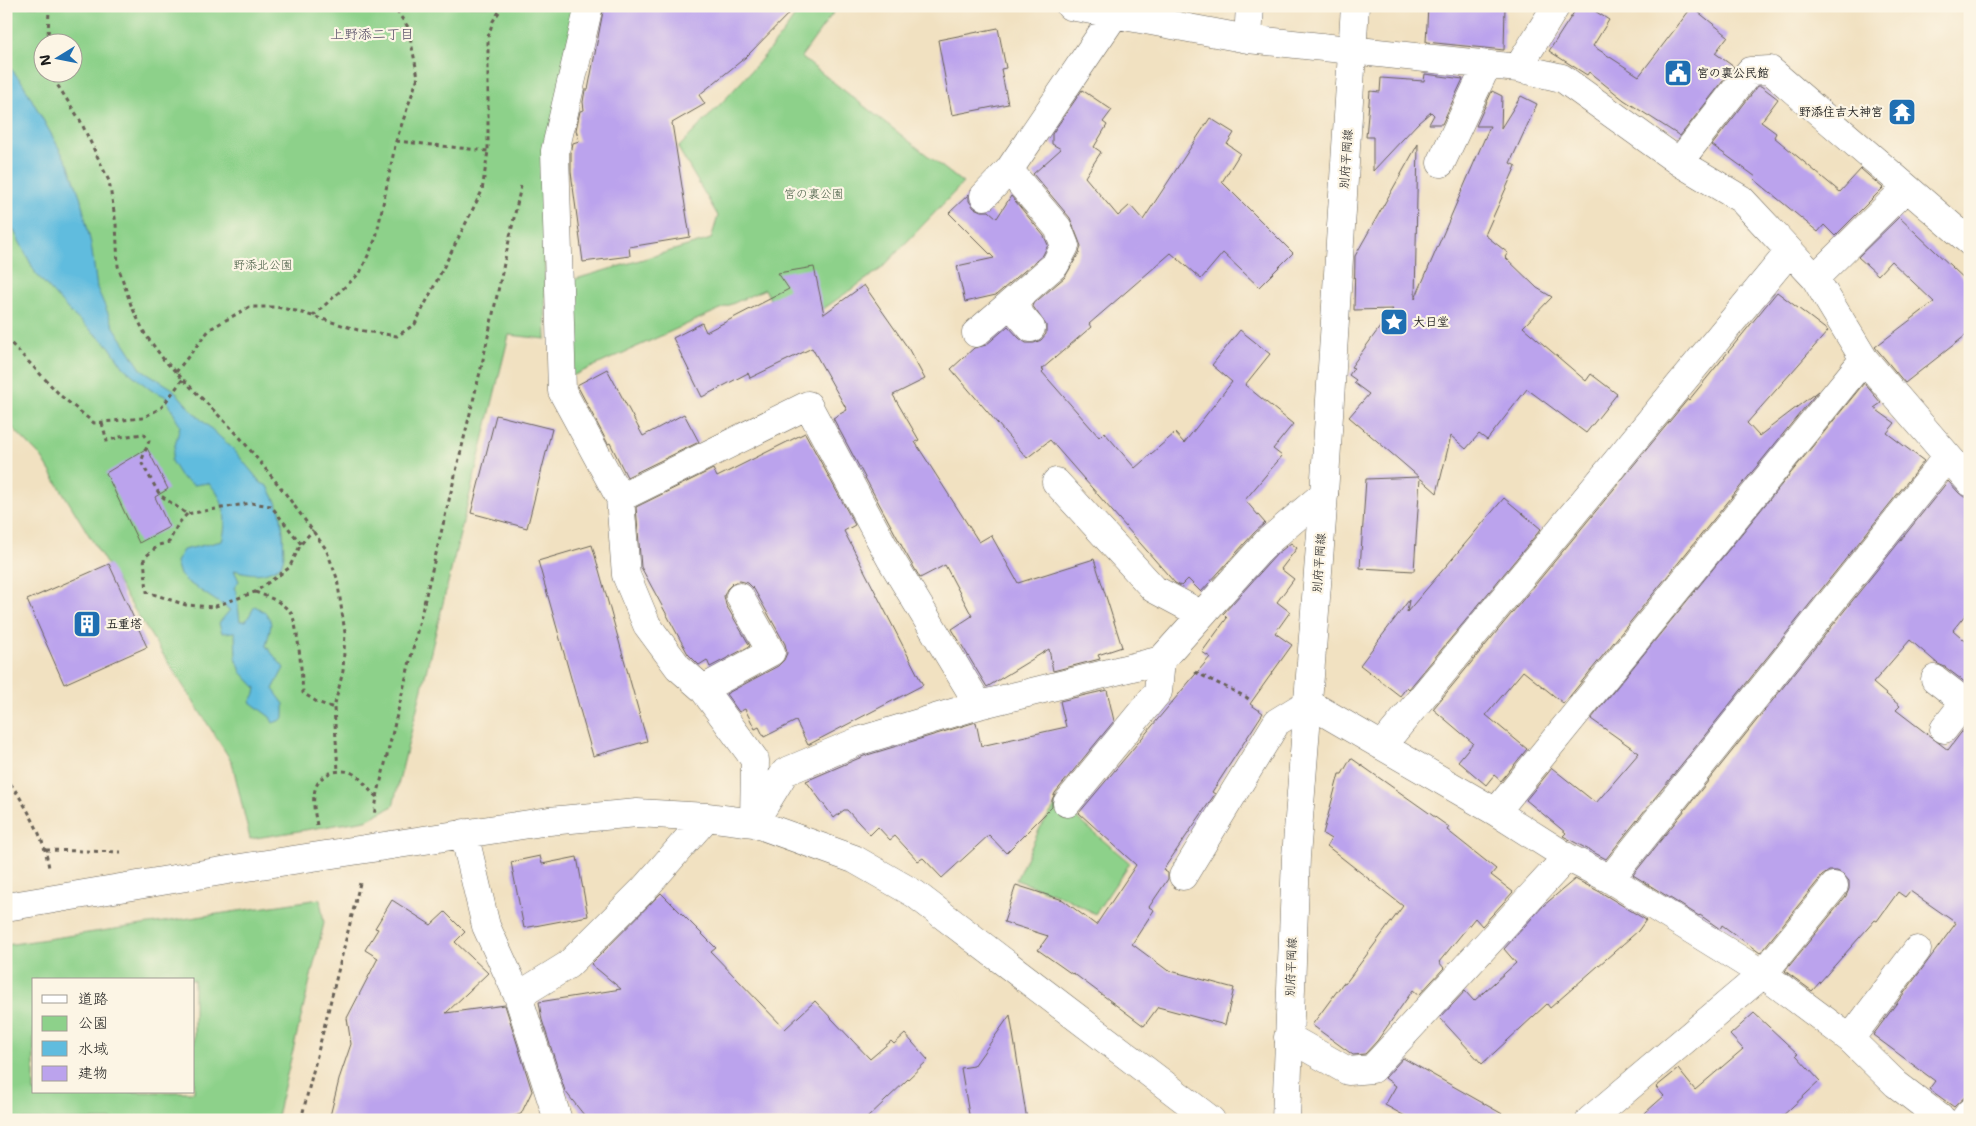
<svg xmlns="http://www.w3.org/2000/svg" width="1976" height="1126" viewBox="0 0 1976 1126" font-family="'Shantell Sans','Klee One',sans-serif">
<rect width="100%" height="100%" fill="#fcf5e5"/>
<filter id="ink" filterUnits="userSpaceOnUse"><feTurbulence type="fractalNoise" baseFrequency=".02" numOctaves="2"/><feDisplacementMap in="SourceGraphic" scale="10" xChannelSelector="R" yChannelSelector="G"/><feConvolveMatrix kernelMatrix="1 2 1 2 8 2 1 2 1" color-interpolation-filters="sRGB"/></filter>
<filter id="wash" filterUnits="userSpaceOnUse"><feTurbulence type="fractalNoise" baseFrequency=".0096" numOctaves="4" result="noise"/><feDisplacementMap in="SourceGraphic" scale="20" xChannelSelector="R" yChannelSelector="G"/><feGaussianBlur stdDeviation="1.12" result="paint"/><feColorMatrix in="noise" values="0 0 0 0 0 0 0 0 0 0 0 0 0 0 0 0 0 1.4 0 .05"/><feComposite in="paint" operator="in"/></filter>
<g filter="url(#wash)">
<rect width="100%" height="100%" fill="#f1e1c1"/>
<path fill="#8dd18a" stroke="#547653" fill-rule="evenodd" d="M6,6h575l-38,153 3,180 -37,-4 -116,471 -27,14 -116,19 -18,-77 -100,-156 -90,-148 -36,-37zM42,42h30v30h-30z
M802,6h36l-37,51 162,126 -82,86 -94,65 -22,-45 -195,88 -1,-96 142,-42 7,-23 -40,-68c43,-45 89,-89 124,-142z
M1058,802l72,61 -35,51 -29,-16 -50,-18 24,-52z
M320,899l4,24 -48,197h-270v-175zM34,980h160v112h-160z"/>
<path fill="#60bcde" stroke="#3e6c7d" d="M6,63l16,19 47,84 11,30 11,48 6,44 17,39 27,42 32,20 20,23 40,37 28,34 7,3 12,24 3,22 1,24 -3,10c-19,10 -27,9 -47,4l5,11 -5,7 2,3 4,30h6l9,-15c22,13 16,18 11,40l18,22 -11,21 11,15v13l-3,3 -8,3 -3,-6 -20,-15 5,-8 1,-6 -15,-16 -5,-14 -1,-26 -13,1 -3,-10 11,-13 -44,-29 -6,-6 -4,-13 7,-12 39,-9c6,-20 3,-44 -14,-58l-14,2 -13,-8 -10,-16 9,-35 -15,-30 -14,-6 -27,-22 -15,-22 -37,-32 -36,-40 -30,-59z"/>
<g id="blocks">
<path fill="#bba3ed" d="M604,6h192l-50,51 -47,38 6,9 -33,19 18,114 -61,10 1,9 -47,6 -12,-90v-19l2,-10 6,-2 -3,-11 4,-19 4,-1 -1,-8 2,-12h3z
M1428,6h77l-1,44 -78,-8z
M1578,6h9l22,14 -16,26 46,30 53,-69 36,29 -13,17 19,14 -54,69 -56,-36 -35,-28 -2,3 -38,-24z
M998,28l8,40 -5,1 7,35 -56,11 -14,-75z
M1425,74l38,5 -21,45h-13l5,-9 -3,-3 -13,11 -45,48v-34h-7l4,-46 10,1 1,-14 43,3z
M1758,86h3l17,13 -17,23 15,11 -2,4 66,55 21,-23 22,19 -48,48 -11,-11 -6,7 -64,-53 2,-2 -44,-32z
M1082,90l30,20 -9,12 4,3 -13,22 7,5 -16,25 33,39 12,-11 13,15 67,-102 24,15 -7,11 13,9 -18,29 71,71 -34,34 -36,-34 -22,26 -30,-26 -82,71 2,3 -49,42 2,1 -2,2 57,65 5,-5 31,36 40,-35 9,10 48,-61 -20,-17 28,-35 30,24 -25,31 48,39 -20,25 9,7 -37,44 20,23 -11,10 -53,59 -13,-13 -7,7 -6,-3 -125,-143 -23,18 -76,-89 23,-21 12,-3 22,-19 11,12 7,5h8l7,-3 5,-6v-9l-14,-20 33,-28 14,-24 2,-7 -11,-28 -37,-44 28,-25 -9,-5v-10z
M1492,91l10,5 -1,32 20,-32 16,8 -27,59 6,3 -31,69 23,18 -3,4 32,31 15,9 -29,30 63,54 5,-7 26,20 -31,39 -59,-44 -40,51 -8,-6 -13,15 -15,-13 -14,57 -17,-15 -6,93 -54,-3 6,-89 53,-2 -70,-60 20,-23 -15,-11 2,-3 -7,-5 5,-7 -3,-1 42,-58 -39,1 1,-54 63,-112 -3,155 75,-173h-14z
M969,194v7l5,7 7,3h8l8,7 14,-22 33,40 4,9 -5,10 -47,40 -31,7 -8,-36 37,-8 -45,-45z
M1899,217l71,67v48l-65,51 -30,-36 59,-45 -43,-41 -13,14 -20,-18z
M814,267l10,47 40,-29 44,63 17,31 -32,16 26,45 -4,2 64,100 12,-7 27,48 76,-24 28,88 -24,8 2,4 -47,12 -4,-22 -62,38 -35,-58 20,-13 -27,-51 -25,13 -16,-28 -71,-132 14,-8 -35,-62 -62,30 -2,-5 -46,24 -29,-59 29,-15 4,9 83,-43 -11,-16z
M1777,292l51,39 -81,92 12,13 59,-45 -252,310 -3,2 -40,-32 -37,44 41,34 -26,32 -7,-6 -8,10 -28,-24 15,-18 -40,-34 255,-310 1,1z
M607,369l36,67 41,-22 15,28 -72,35 -17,-34 -2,1 -30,-57 -1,-2z
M1864,383l17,20 -7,5 21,15 -8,10 37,28 -318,398 -43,-23 3,-3 -40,-33 26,-32 44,35 43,-50 -48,-34z
M496,415l56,14 -25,99 -56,-15z
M805,433l50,92 -11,6 79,154 -115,60 -12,-24 -32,16 -5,-10 -4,2 -10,-20 -6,3 -13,-18 52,-28 6,-6 3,-7 -2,-9 -31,-55 -6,-6 -8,-2 -7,2 -6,6 -3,7 2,9 24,41 -40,21 -3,-7 -8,5 -11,-11 -47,-87 -5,-60 77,-38 4,8z
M147,448l21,41 -13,8 14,30 -30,16 -33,-70z
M1948,481l11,12 5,4h6v112l-17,21 17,15v41l-25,-19 -7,-3 -28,-24 -37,43 27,23 -4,4 52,40 22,-29v371l-16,15 -25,-18 6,-8 -62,-46 83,-112 -46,-32 -5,6 -7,-5 -21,29 -2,-1 -63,71 -27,-20 61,-75 3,-7v-8l-6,-7 -6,-3h-8l-7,5 -62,77 -38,-28 -2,4 -20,-14 -1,1 -66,-41z
M1504,498l37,31 -132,160 -2,-2 -7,9 -40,-31 49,-65 -2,12z
M1291,543l6,5 -16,21 13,10 -17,23 13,10 -15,21 17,12 -42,59 13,9 -51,79 3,2 -2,3 -50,73 5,3v6l-19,28 5,3 -22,34 35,26 67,18 -9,37 -67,-18 -14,19 -71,-53 -1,1 -34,-24 10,-14 -44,-14 12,-37 47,15 33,25 40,-60 -57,-52 131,-156 -8,-5 25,-34 -4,-4 54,-60z
M592,545l55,196 -54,15 -55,-195z
M109,564l38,83 -83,37 -37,-84z
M1107,690l7,31 -59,72 -3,7v7l-46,46 -17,-18 -47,43 -19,-20 -5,3 -23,-25 -5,4 -12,-13 -8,8 -23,-25h-3l-10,8 -28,-37 58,-25 112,-34 5,24 85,-19 -6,-26z
M1351,758l98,69 -2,3 49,39 -5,6 22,17 -31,34 -7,-8 -36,44 5,6 -25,27 -6,-5 -36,51 -12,13 -12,1 -41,-30 31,-42 2,1 58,-78 -76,-60 4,-7 -8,-5 16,-60h3z
M540,856l2,8 35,-7 11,59 -64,12 -13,-66z
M1575,879l27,14 44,27 -8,11 -88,77 -3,-4 -65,60 -42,-46 25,-27 9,10 42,-38 -12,-14 39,-43z
M661,893l55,55 -5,4 74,77 30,-28 55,58 21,-18 3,3 11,-10 23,26 -63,60h-277l-23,-29 -23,-71 -3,-18 82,-13 -30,-25z
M392,900l39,25 14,-13 20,20 -10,10 33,31 -42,40 59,-8 27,86 -11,23 -18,6h-174l11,-44 11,-32 -4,-26 31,-60 -13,-8 13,-21 -3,-1z
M1754,1013l44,41 -2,1 24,26 -42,39h-141l27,-24 -8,-9 22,-18 17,21 48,-41 -13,-14z
M1010,1015l17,105h-57l-9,-52 13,-2z
M1403,1058l110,62h-101l-27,-15 11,-19 -11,-8z"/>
</g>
</g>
<g filter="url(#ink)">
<use href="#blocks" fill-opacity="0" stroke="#676156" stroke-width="1"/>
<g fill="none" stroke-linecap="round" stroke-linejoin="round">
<defs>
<path id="minor" d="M589,6l-34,145 7,240 58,107 6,77 21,50 31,42 25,22 52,71 -1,63
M1070,6l178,33 270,29 44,10 117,84 62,37 74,79 49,81 106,123
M1248,39l2,-33
M1518,68l38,-62
M1679,162l71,-91 20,-1 200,172
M1441,163l46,-98
M984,196l25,-26
M1815,278l91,-90
M1011,305l20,23
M976,333l79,-68 10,-19 -7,-18 -49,-58 106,-156
M1056,482l98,107 47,25
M620,498l188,-93 82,153 89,147
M1935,679l35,27
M703,689l68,-37 -31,-55
M1944,729l20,-26
M1382,746l407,-494
M1067,803l91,-111 3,-32
M1496,812l368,-453
M755,821l30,-49 74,-31 120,-36 182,-45 105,-117 58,-49
M464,833l22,93 32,70 50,-31 75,-75 64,-73
M1183,876l94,-154 31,-19 188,109 71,45 43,22 153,95 87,65 46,45 47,36
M1610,879l337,-422
M6,907l228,-38 315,-48 88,-8 70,4 47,6 100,36 61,35 296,226
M518,996l40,124
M1288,1037l60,34 24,-2 195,-212
M1850,1039l67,-89
M1590,1120l173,-146 71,-88
M1964,1120l6,-8"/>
<path id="major" d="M1286,1120l10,-263 28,-363 31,-488"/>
</defs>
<use href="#minor" stroke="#676156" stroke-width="29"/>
<use href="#major" stroke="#676156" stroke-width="29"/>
<path stroke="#676156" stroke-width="3" stroke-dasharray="4 4" stroke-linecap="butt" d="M48,42l1,-36
M49,72l31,48 29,61 7,43 2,42 13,39 14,29 19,26 74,75 47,58 41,56 11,29 8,55 -2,38 -9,37 4,63
M396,141l92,10
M313,316l47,-43 16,-35 20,-97 22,-64 -10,-50 -15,-21
M6,338l55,58 33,27 48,-5 19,-10 22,-29
M176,372l34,-43 39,-22h27l20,4 62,19 39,6 18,-12 67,-133 6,-40v-114l5,-16 10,-15
M102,423l5,18 13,-4 24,-3 5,7 -8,21 19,33 27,19 64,-11 20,3 30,38
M187,514l-9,10 -9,18 -10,3 -15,13 3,34 39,13 27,2 42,-15 34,-24 12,-24 12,-14
M255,592c14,5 26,9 36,21 7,10 11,65 12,80l14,9 17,6
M1195,672l51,25 5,4
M6,777c19,27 38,58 43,91
M377,797l105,-433 39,-178
M317,825c-4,-20 -9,-45 16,-53 6,-1 13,-2 19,1 11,5 15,17 25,24l-3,19
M46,850l75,2
M301,1120l59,-237"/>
<use href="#minor" stroke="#fff" stroke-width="28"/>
<use href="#major" stroke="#fff" stroke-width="28"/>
</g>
</g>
<defs>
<symbol id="civic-square" viewBox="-11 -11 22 22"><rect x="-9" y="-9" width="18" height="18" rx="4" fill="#1f6fb2" stroke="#fcf5e5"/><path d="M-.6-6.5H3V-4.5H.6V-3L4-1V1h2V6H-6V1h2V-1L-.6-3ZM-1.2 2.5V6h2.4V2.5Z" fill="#fff"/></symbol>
<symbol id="temple-square" viewBox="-11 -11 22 22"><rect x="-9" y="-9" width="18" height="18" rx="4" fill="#1f6fb2" stroke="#fcf5e5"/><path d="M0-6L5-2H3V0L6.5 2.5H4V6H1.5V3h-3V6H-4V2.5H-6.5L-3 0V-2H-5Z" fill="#fff"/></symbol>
<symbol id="sight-square" viewBox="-11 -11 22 22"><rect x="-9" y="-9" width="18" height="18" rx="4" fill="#1f6fb2" stroke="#fcf5e5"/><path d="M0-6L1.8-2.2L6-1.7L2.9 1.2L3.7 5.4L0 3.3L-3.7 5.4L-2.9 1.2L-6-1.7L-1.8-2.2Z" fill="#fff"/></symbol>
<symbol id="building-square" viewBox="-11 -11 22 22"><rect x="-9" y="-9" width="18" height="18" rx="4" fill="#1f6fb2" stroke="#fcf5e5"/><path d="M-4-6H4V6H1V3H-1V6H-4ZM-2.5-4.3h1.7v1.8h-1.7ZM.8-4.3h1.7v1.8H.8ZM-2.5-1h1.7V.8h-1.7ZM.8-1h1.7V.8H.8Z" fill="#fff"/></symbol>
</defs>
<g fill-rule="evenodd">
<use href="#civic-square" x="1662" y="57" width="32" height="32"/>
<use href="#temple-square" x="1886" y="96" width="32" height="32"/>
<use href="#sight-square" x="1378" y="306" width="32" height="32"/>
<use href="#building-square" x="71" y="608" width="32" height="32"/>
</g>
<g text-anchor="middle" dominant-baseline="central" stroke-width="4.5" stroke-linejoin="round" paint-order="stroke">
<g font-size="12" font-weight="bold" fill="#1c1c1c" stroke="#fcf5e5" text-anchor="start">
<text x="1697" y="73">宮の裏公民館</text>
<text x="1883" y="112" text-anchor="end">野添住吉大神宮</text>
<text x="1413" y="322">大日堂</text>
<text x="106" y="624">五重塔</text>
</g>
<g font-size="12" fill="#1c1c1c" stroke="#fcf5e5">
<text transform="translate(1346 159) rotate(-86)">別府平岡線</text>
<text transform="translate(1319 563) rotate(-86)">別府平岡線</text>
<text transform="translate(1291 967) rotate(-88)">別府平岡線</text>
</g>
<g font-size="12" fill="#445b42" stroke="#fcf5e5">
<text x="814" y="194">宮の裏公園</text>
<text x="263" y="265">野添北公園</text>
</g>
<g font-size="14" fill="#544b65" stroke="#fcf5e5">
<text x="372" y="34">上野添二丁目</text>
</g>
</g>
<rect width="1976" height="1126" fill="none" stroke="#fcf5e5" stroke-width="25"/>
<rect x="32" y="978" width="162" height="115" fill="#fcf5e5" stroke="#a29e95"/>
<rect x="42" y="995" width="25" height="8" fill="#ffffff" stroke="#a29e95"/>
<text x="78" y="1004" font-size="15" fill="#1c1c1c">道路</text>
<rect x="42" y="1016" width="25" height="15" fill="#8dd18a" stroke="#a29e95"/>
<text x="78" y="1028" font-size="15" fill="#1c1c1c">公園</text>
<rect x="42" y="1041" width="25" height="15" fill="#60bcde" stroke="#a29e95"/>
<text x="78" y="1054" font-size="15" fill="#1c1c1c">水域</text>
<rect x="42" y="1066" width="25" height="15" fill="#bba3ed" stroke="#a29e95"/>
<text x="78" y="1078" font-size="15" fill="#1c1c1c">建物</text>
<g transform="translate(58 58) rotate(260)"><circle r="24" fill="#fcf5e5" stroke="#a29e95"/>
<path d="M0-4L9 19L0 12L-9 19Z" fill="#1f6fb2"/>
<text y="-8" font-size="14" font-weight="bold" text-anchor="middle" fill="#1c1c1c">N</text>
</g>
</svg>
